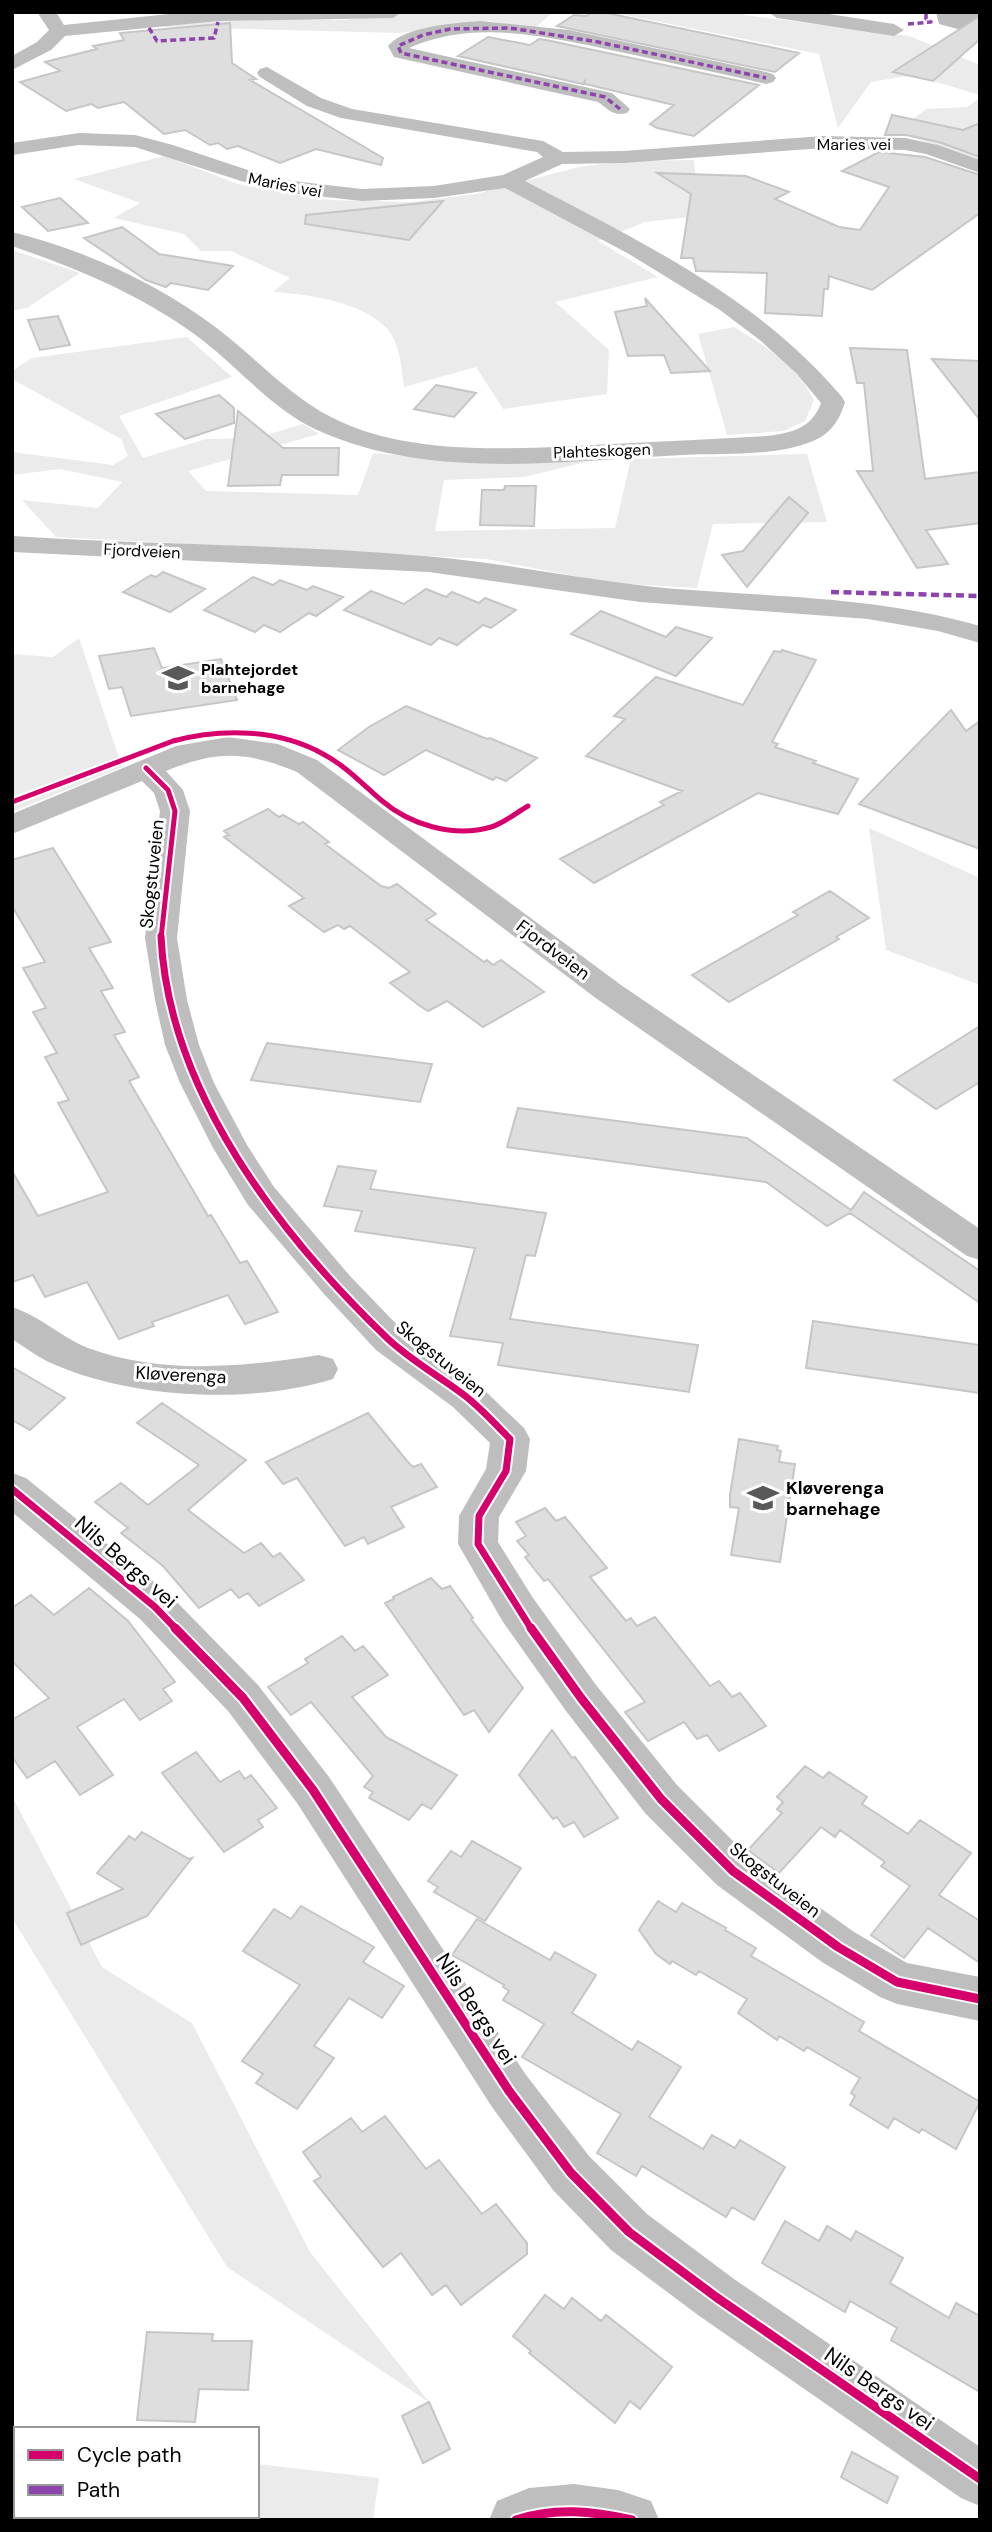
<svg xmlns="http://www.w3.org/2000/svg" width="992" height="2532" viewBox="0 0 992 2532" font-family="'DM Sans',sans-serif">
<rect width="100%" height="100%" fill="#fff"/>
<path fill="#ebebeb" d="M420,12h139l-7,1 -18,16 -45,-8 -89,12 -236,-6 -1,-3 87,-6 93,2z
M611,12h135l-2,3 165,21 71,29v30l-67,-20 -42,7 -33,46 -19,-74z
M980,98v62l-84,-28 30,-23 41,-2z
M164,156l74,28 90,16 83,2 65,-8 103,-27 45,-6 70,-1 5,56 -54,6 -47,19 60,36 -103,25 54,48 -2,44 -104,15 -27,-42 -72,20c-2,-14 -3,-30 -8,-43 -13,-40 -87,-50 -123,-52l17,-14 -59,-27h-30l-17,-17 -70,-16 26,-15 -66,-24z
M12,250l68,23 -53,35 -15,3z
M734,327c33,20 62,38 80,73l-9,21 -21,10 -57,4 -29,-101z
M187,337l45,40 -113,39 24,42 63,-19 51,-1 46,-14 16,10 -131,37 18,20 152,4 15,-42 97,9h116l-62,15 -80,3 -9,51 180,-3 16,-69 176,-5 20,68 -114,2 -16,64 -86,-5 -125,-24 -430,-22 -34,-37 76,8 24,-26 -62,-13 -48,6v-23l101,13 15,-9 -7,-17 -109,-60v-8l20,-13z
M79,638l43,129 -110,45v-158l41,3z
M869,828l111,50v107l-94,-35z
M12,1796l90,171 90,56 118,229 120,151 -203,-136 -215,-349z
M257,2464l122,14 -6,42h-243l3,-4h124z"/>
<path fill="#bdbdbd" d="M936,12h44v23l-41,-11z"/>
<path fill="#dedede" stroke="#c6c6c6" stroke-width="2" d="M592,12h10l197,41 -24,19 -218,-46 17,-11 12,1z
M980,16v23l-47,42 -40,-9z
M230,23l2,40 24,16 -6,1 133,78 -2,7 -65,-16 -36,14 -42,-17 -11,3 -9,-6 -8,2 -25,-15 -21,4 -40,-32 -26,6 -7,-4 -25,7 -46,-29 40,-11 -15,-9 52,-13 -4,-3 31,-6 -4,-7z
M488,37l42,8 9,-6 7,1 213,45 -65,51 -37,-8 -7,-4 24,-19 -89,-21v-3l-2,3 -125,-28z
M892,115l71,15 17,-7v34l-41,-15 -33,-7h-21z
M879,152l46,5 55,18v38l-108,77 -43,-14 -1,13h-4l-2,27 -57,-3 2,-40 -71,-2 -3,-13h-12l10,-64 -34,-21 89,3 43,16 -14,7 64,28 21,3 29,-43 -47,-16z
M60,198l28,25 -40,8 -26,-24z
M443,201l-34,39 -104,-16 1,-9z
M122,227l37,27 74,12 -25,24 -37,-7 -5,4 -20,-7 -62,-42z
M645,298l6,7 59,66 -39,2 -7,-18 -36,1 -13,-44 32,-6z
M58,316l12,29 -30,5 -12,-30z
M850,348l57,2 18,129 55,-7v51l-54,7 22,34 -31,4 -60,-97h16l-9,-88h-7z
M932,359l48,2v59z
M436,385l40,8 -22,24 -40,-8z
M219,395l15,13v15l-49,16 -29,-25z
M238,411l45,37h56l-1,27h-56l-2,10 -52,1z
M505,486h31l-2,40 -54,-1 2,-35h22z
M789,497l19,16 -61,74 -25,-32 21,-4z
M163,572l42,17 -35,23 -47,-20 28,-17 5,2z
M253,577l20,8 7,-5 27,10 6,-4 30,11 -27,19 -7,-3 -29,19 -16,-7 -9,7 -51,-22z
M426,589l20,8 6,-5 27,11 6,-5 31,12 -25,18 -8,-3 -26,20 -18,-7 -8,7 -87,-35 27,-19 33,13z
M601,611l65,26 10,-10 36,11 -36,38 -105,-42z
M154,648l8,20 59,-9 16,41 -106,16 -9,-29 -13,2 -10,-33z
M782,650l34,10 -44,82 6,2 -3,3 41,14 -3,2 45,16 -20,35 -80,-21 -164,90 -34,-24 104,-54 -4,-3 22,-11 -96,-35 39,-37 -11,-3 42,-39 87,28 31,-54 7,1z
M406,706l81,33 3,-1 47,20 -31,23 -10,-4 -3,3 -67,-30 -42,25 -46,-25 31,-23z
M951,710l15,21 14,-10v128l-121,-45z
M268,809l11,8 4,-2 16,9 4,-2 26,20 -4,2 56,42 8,2 8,-4 39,30 -10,6 58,42 3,-2 6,5 8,-5 43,32 -61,35 -36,-26 -19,10 -8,-5 -30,-23 20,-11 -60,-46 -6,3 -6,-4 -14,7 -7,-5 -28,-21 15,-8 -80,-61 5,-2 -5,-4z
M53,848l58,94 -22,6 24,40 -12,3 24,41 -11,3 25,42 -10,4 79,135 3,-1 29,48 7,-2 31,51 -33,12 -17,-29 -76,27 2,4 -35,13 -32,-57 -42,15 -12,-22 -21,7v-111l26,45 70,-24 -50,-89 11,-3 -24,-43 12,-4 -24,-41 13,-4 -23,-40 22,-6 -33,-56v-46z
M830,891l39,27 -33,19 3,2 -110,63 -37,-27 106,-60 -5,-3z
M980,1026v56l-44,27 -42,-29z
M267,1043l40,5 125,16 -12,38 -169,-22z
M518,1108l229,30 104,72 13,-18 116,79v32l-130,-90 -23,13 -61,-44 -259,-35z
M338,1166l38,5 -6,18 176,24 -11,43 -9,-1 -16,64 188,26 -9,47 -191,-27 5,-22 -53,-7 25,-88 -120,-17 7,-20 -38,-5z
M813,1321l167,24v48l-174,-25z
M12,1367l53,31 -35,32 -18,-10z
M162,1403l84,57 -58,50 56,43 17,-10 12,14 7,-4 24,27 -45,26 -11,-13 -9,5 -8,-9 -32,19 -36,-42 -42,-33 7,-5 -33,-26 26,-19 27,22 51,-40 -62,-42z
M368,1413l39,48 6,6 8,-3 16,23 -46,20 13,20 -36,17 -4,-7 -19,9 -48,-68 -14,6 -17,-22z
M739,1439l39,7 -1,4 4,1 -2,11 16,2 -15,98 -49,-7 8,-47 -9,-1v-12z
M545,1508l11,13 9,-4 42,51 -17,9 36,44 5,-3 6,8 18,-9 55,69 9,-5 13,16 8,-4 26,33 -47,25 -12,-16 -10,4 -13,-17 -36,19 -23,-29 20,-10 -97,-123 -4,2 -19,-24 4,-2 -12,-14 9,-5 -10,-14z
M431,1578l11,11 8,-3 23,32 -2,1 52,69 -34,44 -15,-22 -10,5 -79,-112 9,-4 -1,-2z
M89,1588l39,33 47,61 -12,7 9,12 -32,19 -16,-21 -47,28 36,48 -33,20 -25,-34 -28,17 -15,-21v-37l37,-22 -37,-37v-53l19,-13 23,20z
M342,1636l13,15 8,-5 25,29 -36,22 34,40 71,38 -26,34 -9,-5 -13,16 -40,-22 4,-6 -9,-5 9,-11 -62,-74 -20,13 -23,-28 40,-24 -3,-4z
M552,1730l20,28 3,-1 43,61 -34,19 -10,-15 -10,5 -7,-10 -4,2 -34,-44z
M196,1752l24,30 19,-11 6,8 6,-4 26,33 -19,12 5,7 -39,25 -62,-79z
M805,1766l18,12 6,-6 38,25 -5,7 46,30 12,-14 51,33 -32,42 41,26v42l-52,-35 -24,30 -33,-23 39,-49 -29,-20 4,-4 -45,-32 -5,7 -14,-10 -42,46 -31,-23 34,-37 -5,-4 6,-7 -6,-5z
M142,1832l47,27 3,-1 -45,58 -66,29 -14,-32 56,-24 -26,-16 32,-37 6,4z
M472,1841l49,27 -36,53 -51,-29 4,-5 -10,-6 23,-30 10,6z
M658,1901l18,11 6,-9 44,25 -1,2 31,18 -5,8 113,66 -5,9 121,71 -24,47 -34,-20 -3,4 -25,-15 -6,10 -38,-23 5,-9 -4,-3 9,-15 -53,-31 -3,4 -25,-15 -2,4 -39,-27 9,-14 -48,-28 -3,4 -24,-14 -2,3 -14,-10 -17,-24z
M301,1906l73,41 -11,15 41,24 -22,32 -33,-20 -35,48 20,12 -37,51 -41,-26 7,-9 -21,-13 58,-76 -57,-34 31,-42 17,10z
M477,1919l73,41 5,-8 41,23 -24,38 60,37 6,-9 43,26 -32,50 54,32 9,-14 23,13 5,-8 45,27 -31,53 -22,-13 -6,10 -84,-51 -6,10 -39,-23 24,-39 -99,-57 22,-33 -41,-24 6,-9 -6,-4 1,-2 -52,-30z
M385,2116l41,53 13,-9 43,54 14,-10 31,39v11l-66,51 -15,-20 -14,10 -31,-42 -18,14 -69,-86 7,-4 -18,-25 48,-34 11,14z
M785,2221l34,20 8,-15 24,14 5,-9 47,27 -13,25 59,35 7,-15 24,13v76l-89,-52 6,-12 -47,-27 -5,11 -83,-49z
M545,2295l19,14 8,-11 29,23 5,-6 66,52 -32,42 -10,-8 -15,22 -86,-70 2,-2 -18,-15z
M147,2332l66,2 -1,7h40l-4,49 -49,-1 -4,33 -58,-2z
M429,2402l21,47 -27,14 -21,-47z
M852,2452l46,25 -11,26 -46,-26z"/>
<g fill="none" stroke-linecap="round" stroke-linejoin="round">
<path fill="#bebebe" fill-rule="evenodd" d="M37,12h19l8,13 124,-13h214l-9,6 -175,3 -153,15 -14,14 -39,20v-14l25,-14 12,-12z
M768,12h48l78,12 10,6 -10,6 -117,-18z
M480,21l89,9 197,42 7,2 3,4 -3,4 -7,2c-45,-11 -91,-20 -136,-30 -72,-15 -152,-37 -221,-6l203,45 18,16 -3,4c-13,4 -19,-4 -29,-11l-204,-45 -6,-11c16,-20 68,-23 92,-25z
M267,67l54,31 31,11 191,32 20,11 61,-1 199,-15 82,2 33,7 42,15v13l-54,-19 -21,-4 -82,-2 -199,15 -62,1 -37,17c114,60 233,116 317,216l3,5c-5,17 -14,32 -32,39 -39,16 -89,12 -131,14 -118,6 -253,26 -365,-25 -45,-21 -77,-61 -116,-91 -57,-43 -122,-70 -189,-93v-14c73,18 147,52 206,97 38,29 70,66 113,88 80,42 195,31 282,27 52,-3 103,-5 154,-8 25,-3 45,-8 54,-33l-25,-30 -35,-32 -41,-31 -91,-56 -124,-66 -71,10 -72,3 -90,-10 -137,-44 -56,-2 -67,10v-12l67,-10 56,2 38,10 102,34 87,10 72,-3 69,-11 40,-18 -6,-5 -196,-34 -34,-12 -47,-29 -3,-4 3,-4z
M12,536c137,9 275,8 412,20 85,7 168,26 252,33 103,8 204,8 304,37v17l-42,-12 -70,-12 -228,-17 -211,-30 -417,-20z
M228,737l50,7 39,16 304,225 359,244v31l-13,-4 -370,-257 -300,-227c-51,-21 -80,-22 -131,-1l17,19 7,21 -13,127 10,62 12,45 15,38 33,62 27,42 76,89 52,54 79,57 43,41 6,11 -4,32 -27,46 -1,25 35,56 63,87 81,100 72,72 105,75 53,31 73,14v44l-83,-17 -17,-7 -58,-35 -105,-77 -72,-72 -79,-102 -63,-89 -45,-78 1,-28 27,-47 4,-26 -37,-36 -77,-57 -52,-56 -76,-89 -35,-57 -33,-65 -15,-38 -10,-45 -10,-62 15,-127 -6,-18 -12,-12 -130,53v-20l164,-68z
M12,1307c28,9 49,30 76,41 72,27 157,19 231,7l14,4 5,10 -5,10c-81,25 -197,20 -275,-13 -16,-6 -31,-17 -46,-27z
M12,1473l14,5 144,117 88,90 71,92 197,298 63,81 58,58 87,65 246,168v59l-19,-8 -263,-183 -87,-65 -58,-60 -61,-83 -195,-304 -69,-92 -88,-92 -128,-107z
M574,2484l44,6 33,11 8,19h-170l8,-19 32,-13z"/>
<path stroke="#8e44ad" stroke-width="3.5" stroke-dasharray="6 3.5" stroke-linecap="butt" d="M908,24l23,-2 -5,-3v-7
M149,28l8,13 57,-3 4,-16
M620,109l-15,-12 -204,-44 -3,-7 25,-11 27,-6 60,-1 88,14 168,36"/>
<path stroke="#8e44ad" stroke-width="4.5" stroke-dasharray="8 4.5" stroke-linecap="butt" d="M831,592l149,4"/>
<defs>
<path id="cycleway-far2" d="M146,768l22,22 7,21 -14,127
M12,802l161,-61c49,-13 105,-12 150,13 23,12 39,30 58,46 29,25 73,38 110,27 13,-4 25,-14 37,-21"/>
<path id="cycleway-far1" d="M161,936c7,155 118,298 226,402 23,22 52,38 77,57 17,13 31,29 46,44l-4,32 -27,45 -1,28 54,86
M12,1489l143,118 22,23"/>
<path id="cycleway" d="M175,1628l68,70 70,92 196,301 62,82 58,59 87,65 264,182
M531,1628l50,70 80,101 72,72 105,76 59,35 83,17
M516,2520c38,-13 77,-9 116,0"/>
</defs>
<use href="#cycleway-far2" stroke="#fff" stroke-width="9"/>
<use href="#cycleway-far1" stroke="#fff" stroke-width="11"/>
<use href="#cycleway" stroke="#fff" stroke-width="13"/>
<use href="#cycleway-far2" stroke="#d6006c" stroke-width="5"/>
<use href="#cycleway-far1" stroke="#d6006c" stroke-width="7"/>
<use href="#cycleway" stroke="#d6006c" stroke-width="9"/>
</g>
<defs>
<symbol id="school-bare" viewBox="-9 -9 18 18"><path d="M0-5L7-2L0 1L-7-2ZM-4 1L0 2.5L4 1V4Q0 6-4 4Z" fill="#595959" stroke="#fff" stroke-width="2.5" paint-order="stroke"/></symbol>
</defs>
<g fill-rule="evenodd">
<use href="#school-bare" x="156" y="656" width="44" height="44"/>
<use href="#school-bare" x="741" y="1476" width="44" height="44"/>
</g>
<g text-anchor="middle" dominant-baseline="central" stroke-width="6" stroke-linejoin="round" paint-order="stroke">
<g font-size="16" fill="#000" stroke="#fff">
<text x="854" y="144">Maries vei</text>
<text transform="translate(285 185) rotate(11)">Maries vei</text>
<text transform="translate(602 451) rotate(-2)">Plahteskogen</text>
<text transform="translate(142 551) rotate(3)">Fjordveien</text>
</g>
<g font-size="16" font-weight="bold" fill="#000" stroke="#fff" text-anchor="start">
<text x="201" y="669">Plahtejordet<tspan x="201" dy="18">barnehage</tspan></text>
</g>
<g font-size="18" fill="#000" stroke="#fff">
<text transform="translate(152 874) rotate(-84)">Skogstuveien</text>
<text transform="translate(553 950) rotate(37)">Fjordveien</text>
<text transform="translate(441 1359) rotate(39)">Skogstuveien</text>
<text transform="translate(181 1375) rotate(3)">Kløverenga</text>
<text transform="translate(775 1880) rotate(38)">Skogstuveien</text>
</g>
<g font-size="18" font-weight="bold" fill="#000" stroke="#fff" text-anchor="start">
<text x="786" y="1488">Kløverenga<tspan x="786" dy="21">barnehage</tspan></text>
</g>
<g font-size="21" fill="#000" stroke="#fff">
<text transform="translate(126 1562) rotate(41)">Nils Bergs vei</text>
<text transform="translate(476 2009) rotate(57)">Nils Bergs vei</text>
<text transform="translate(879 2389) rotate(35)">Nils Bergs vei</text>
</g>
</g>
<rect width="992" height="2532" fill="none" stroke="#000000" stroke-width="28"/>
<rect x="14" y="2427" width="245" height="91" fill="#ffffff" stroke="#999999" stroke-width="2"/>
<rect x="28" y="2450" width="35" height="10" fill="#d6006c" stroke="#999999" stroke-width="2"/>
<text x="77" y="2462" font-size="21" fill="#000000">Cycle path</text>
<rect x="28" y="2485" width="35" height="10" fill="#8e44ad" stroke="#999999" stroke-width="2"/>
<text x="77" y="2497" font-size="21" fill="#000000">Path</text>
</svg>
